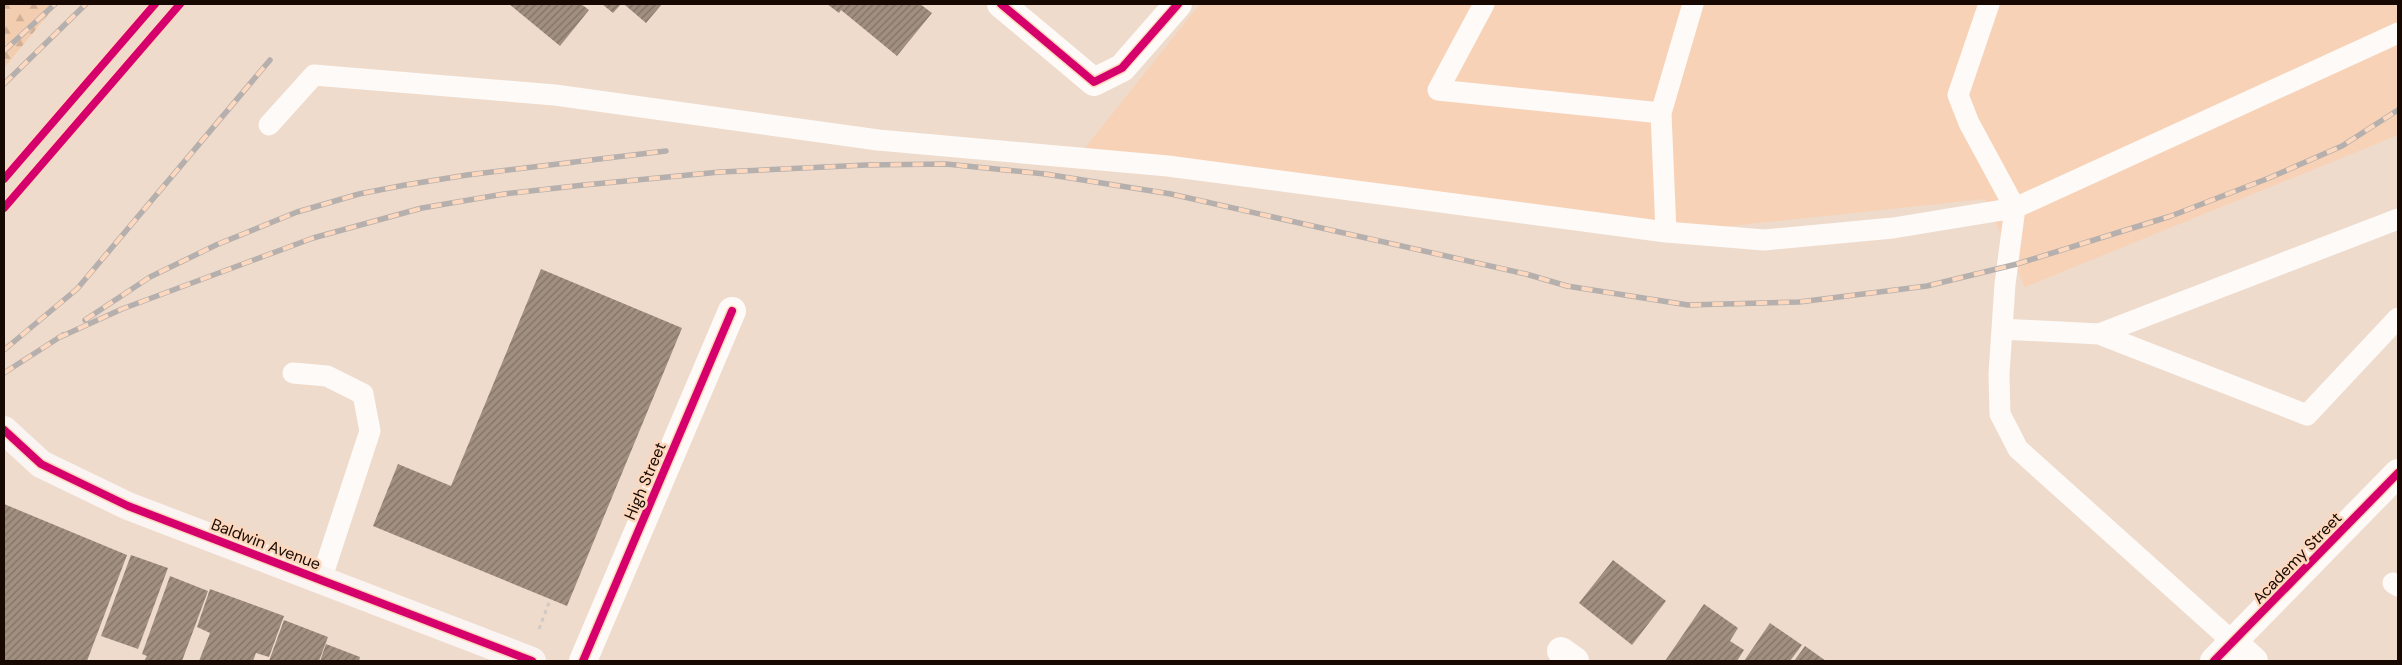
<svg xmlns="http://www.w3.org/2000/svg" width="2402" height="665" viewBox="0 0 2402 665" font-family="'DM Sans',sans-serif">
<defs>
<pattern id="forest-firs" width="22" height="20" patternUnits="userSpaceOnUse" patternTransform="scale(1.25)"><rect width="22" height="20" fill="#f3cdb0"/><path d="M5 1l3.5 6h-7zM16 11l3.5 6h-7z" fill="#d0af96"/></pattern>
<pattern id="building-hatch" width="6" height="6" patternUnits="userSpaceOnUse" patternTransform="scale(1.25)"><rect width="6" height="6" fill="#a18f80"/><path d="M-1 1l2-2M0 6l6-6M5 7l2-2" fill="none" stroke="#827366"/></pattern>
</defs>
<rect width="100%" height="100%" fill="#efdbcc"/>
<path fill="#f7d2b7" d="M1200,4h1198v131l-373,152 -40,-88 -273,29 -631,-75z"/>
<path fill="url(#forest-firs)" d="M4,4h53l-53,64z"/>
<path fill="url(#building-hatch)" d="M509,4h72l8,6 -29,36z
M602,4h19l-8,9z
M626,4h36l-16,19 -21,-18z
M827,4h93l12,9 -35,43 -56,-46 -2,3z
M541,269l141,59 -115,278 -194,-80 25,-62 53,22z
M4,504l123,51 -40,106h-83z
M131,555l37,13 -30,81 -37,-13z
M1613,560l53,41 -34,44 -53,-42z
M170,576l38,15 -26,70h-38l3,-5 -5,-2z
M210,589l74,27 -15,41 -13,-4 -3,8h-54l11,-28 -13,-6z
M1704,604l34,24 -8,13 14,9 -7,11h-72z
M284,620l44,17 -9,24h-50z
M1770,623l32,22 -12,16h-46z
M326,644l34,13 -1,4h-39z
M1805,646l21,15h-32z"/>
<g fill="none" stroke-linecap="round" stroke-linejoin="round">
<path stroke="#d0cac6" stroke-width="3" stroke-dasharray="4 4" stroke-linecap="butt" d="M539,629l11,-29"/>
<path stroke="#fdfaf7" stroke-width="21" d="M1484,4l-46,86 223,23
M1693,4l-32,109 5,119 98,8 129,-12 122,-20 -46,-85 -11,-28 31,-91
M269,125l45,-50 241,20 323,45 290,26 498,66
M2002,329l97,5 208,81 91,-97
M2099,334l299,-115
M293,373l34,3 36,18 7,37 -49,149
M2393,583l5,3
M2234,643l-216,-194 -18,-35 -1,-40 6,-90 10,-76 383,-175"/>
<path stroke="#fdfaf7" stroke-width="28" d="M1001,4l93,78 28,-14 56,-64
M2234,643l20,18
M1561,651l14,10
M583,661l149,-350
M2214,661l184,-188"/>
<path stroke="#faf4f2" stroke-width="28" d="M4,430l37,34 87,42 404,155"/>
<defs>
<path id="rail" d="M4,51l51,-47
M4,84l82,-80
M4,179l151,-175
M4,208l176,-204
M85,320l65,-43 66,-32 81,-33 62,-18 46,-9 62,-10 199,-24
M58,338l64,-29 191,-71 109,-30 82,-14 80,-9 136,-13 146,-7 80,-1 99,10 126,20 355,80 41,12 121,19 111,-3 128,-16 90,-22 154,-48 98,-38 73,-32 56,-36
M4,350l73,-61 193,-229
M4,373l59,-38"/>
</defs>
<use href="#rail" stroke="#b5b0ad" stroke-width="5.5"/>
<use href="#rail" stroke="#fdd8be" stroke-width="4" stroke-dasharray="11" stroke-linecap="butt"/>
<defs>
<path id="cycleway" d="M1001,4l93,78 28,-14 56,-64
M4,179l151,-175
M4,208l176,-204
M4,430l37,34 87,42 404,155
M583,661l149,-350
M2214,661l184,-188"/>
</defs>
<use href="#cycleway" stroke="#fdd8be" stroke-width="11"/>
<use href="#cycleway" stroke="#d6006c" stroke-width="8"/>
</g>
<g text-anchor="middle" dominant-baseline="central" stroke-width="5" stroke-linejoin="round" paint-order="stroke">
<g font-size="16" fill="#170901" stroke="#fdd8be">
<text transform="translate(645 481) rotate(-67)">High Street</text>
<text transform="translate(266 544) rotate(21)">Baldwin Avenue</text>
<text transform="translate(2297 558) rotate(-46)">Academy Street</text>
</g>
</g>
<rect width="2402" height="665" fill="none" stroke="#170901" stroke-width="10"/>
</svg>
